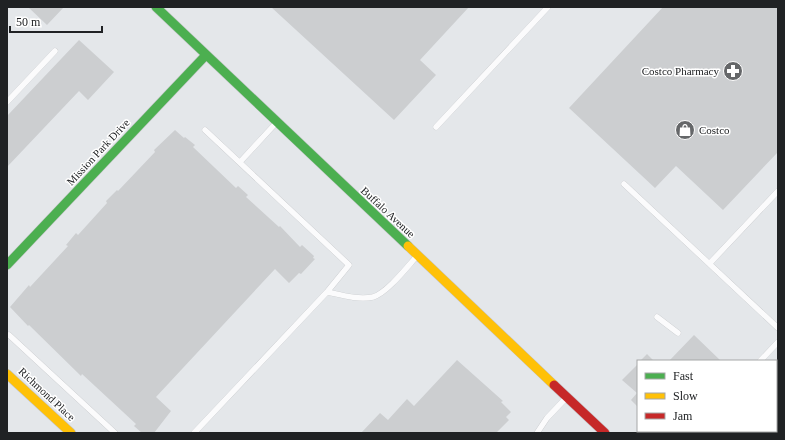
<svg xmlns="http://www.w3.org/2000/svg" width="785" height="440" viewBox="0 0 785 440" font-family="Georgia,serif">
<rect width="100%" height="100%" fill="#e4e7ea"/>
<path fill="#ccced0" d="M28,7h36l-17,18z
M271,7h198l-49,53 16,15 -42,45z
M663,7h115v145l-55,58 -47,-44 -21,22 -86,-80z
M79,40l35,32 -26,28 -9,-9 -72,76v-51z
M175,130l9,8 1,-1 10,8 -2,2 43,41 2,-2 10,9 -2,2 33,30 1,-1 20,21 2,-2 12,11 -1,2 2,1 -14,15 -2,-1 -10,10 -14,-14 -119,128 15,14 -17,22h-12l-8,-7 2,-2 -54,-50 -1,2 -52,-51 -1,1 -18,-19 19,-22 1,2 38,-41 -2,-1 10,-12 2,2 29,-32 -1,-2 11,-11 1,1 37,-39 -1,-2z
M694,335l27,26h-52z
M647,354l7,7h-14z
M457,360l46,41 -2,1 10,10 -5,5 3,3 -13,13h-135l19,-20 8,7 19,-21 7,7z
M638,364v43l-7,-7 6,-7 -15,-13z
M776,413l2,2v18h-112l-2,-2h112z"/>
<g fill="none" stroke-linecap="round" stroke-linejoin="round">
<defs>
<path id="lane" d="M7,102l48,-51
M436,127l112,-120
M205,130l144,135 -22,27c14,3 31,8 46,5 14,-4 34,-30 44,-41
M240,162l36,-39
M624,184l154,144
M710,263l68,-72
M657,317l21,16
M9,335l106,98
M760,361l18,-19
M194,433l133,-141
M537,433l10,-15 19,-20"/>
<path id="fast" d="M156,7l252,239
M7,265l199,-210"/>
<path id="slow" d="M408,246l146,139
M7,374l64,59"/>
<path id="jam" d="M554,385l51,48"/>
</defs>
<use href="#lane" stroke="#c3c5c8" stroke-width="6"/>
<use href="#fast" stroke="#c3c5c8" stroke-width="10"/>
<use href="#slow" stroke="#c3c5c8" stroke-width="10"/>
<use href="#jam" stroke="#c3c5c8" stroke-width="10"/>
<use href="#lane" stroke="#fbfbfc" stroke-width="5.5"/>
<use href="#fast" stroke="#4caf50" stroke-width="9"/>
<use href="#slow" stroke="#ffc107" stroke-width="9"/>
<use href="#jam" stroke="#c62828" stroke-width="9"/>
</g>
<defs>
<symbol id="pharmacy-disc" viewBox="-11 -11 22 22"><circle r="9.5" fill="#656769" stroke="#fff"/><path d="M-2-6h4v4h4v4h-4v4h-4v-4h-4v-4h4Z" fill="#fff"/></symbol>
<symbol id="shop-disc" viewBox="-11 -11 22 22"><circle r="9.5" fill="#656769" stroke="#fff"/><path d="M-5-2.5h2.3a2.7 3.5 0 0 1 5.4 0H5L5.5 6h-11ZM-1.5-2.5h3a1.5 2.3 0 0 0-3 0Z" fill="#fff"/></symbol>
</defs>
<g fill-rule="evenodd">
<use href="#pharmacy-disc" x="722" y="60" width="22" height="22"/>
<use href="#shop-disc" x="674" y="119" width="22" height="22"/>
</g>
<g text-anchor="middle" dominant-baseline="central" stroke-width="3" stroke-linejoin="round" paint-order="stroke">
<g font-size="11" fill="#202224" stroke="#fff" text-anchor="end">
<text x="719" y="71">Costco Pharmacy</text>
<text x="699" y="130" text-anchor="start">Costco</text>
</g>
<g font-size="11" fill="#202224" stroke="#fff">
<text transform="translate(98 152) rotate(-47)">Mission Park Drive</text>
<text transform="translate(388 212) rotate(43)">Buffalo Avenue</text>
<text transform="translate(47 394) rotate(43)">Richmond Place</text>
</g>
</g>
<rect width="785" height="440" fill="none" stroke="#202224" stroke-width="16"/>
<rect x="637" y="360" width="140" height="72" fill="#ffffff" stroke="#a6a7a7"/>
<rect x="645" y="373" width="20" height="6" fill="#4caf50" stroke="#a6a7a7"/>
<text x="673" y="380" font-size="12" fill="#202224">Fast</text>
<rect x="645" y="393" width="20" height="6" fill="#ffc107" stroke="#a6a7a7"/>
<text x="673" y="400" font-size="12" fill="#202224">Slow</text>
<rect x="645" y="413" width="20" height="6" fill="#c62828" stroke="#a6a7a7"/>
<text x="673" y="420" font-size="12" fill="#202224">Jam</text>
<path d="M10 26v6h92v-6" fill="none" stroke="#202224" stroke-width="2"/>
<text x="16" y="26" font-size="12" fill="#202224" stroke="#ffffff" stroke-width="3" paint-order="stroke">50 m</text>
</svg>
